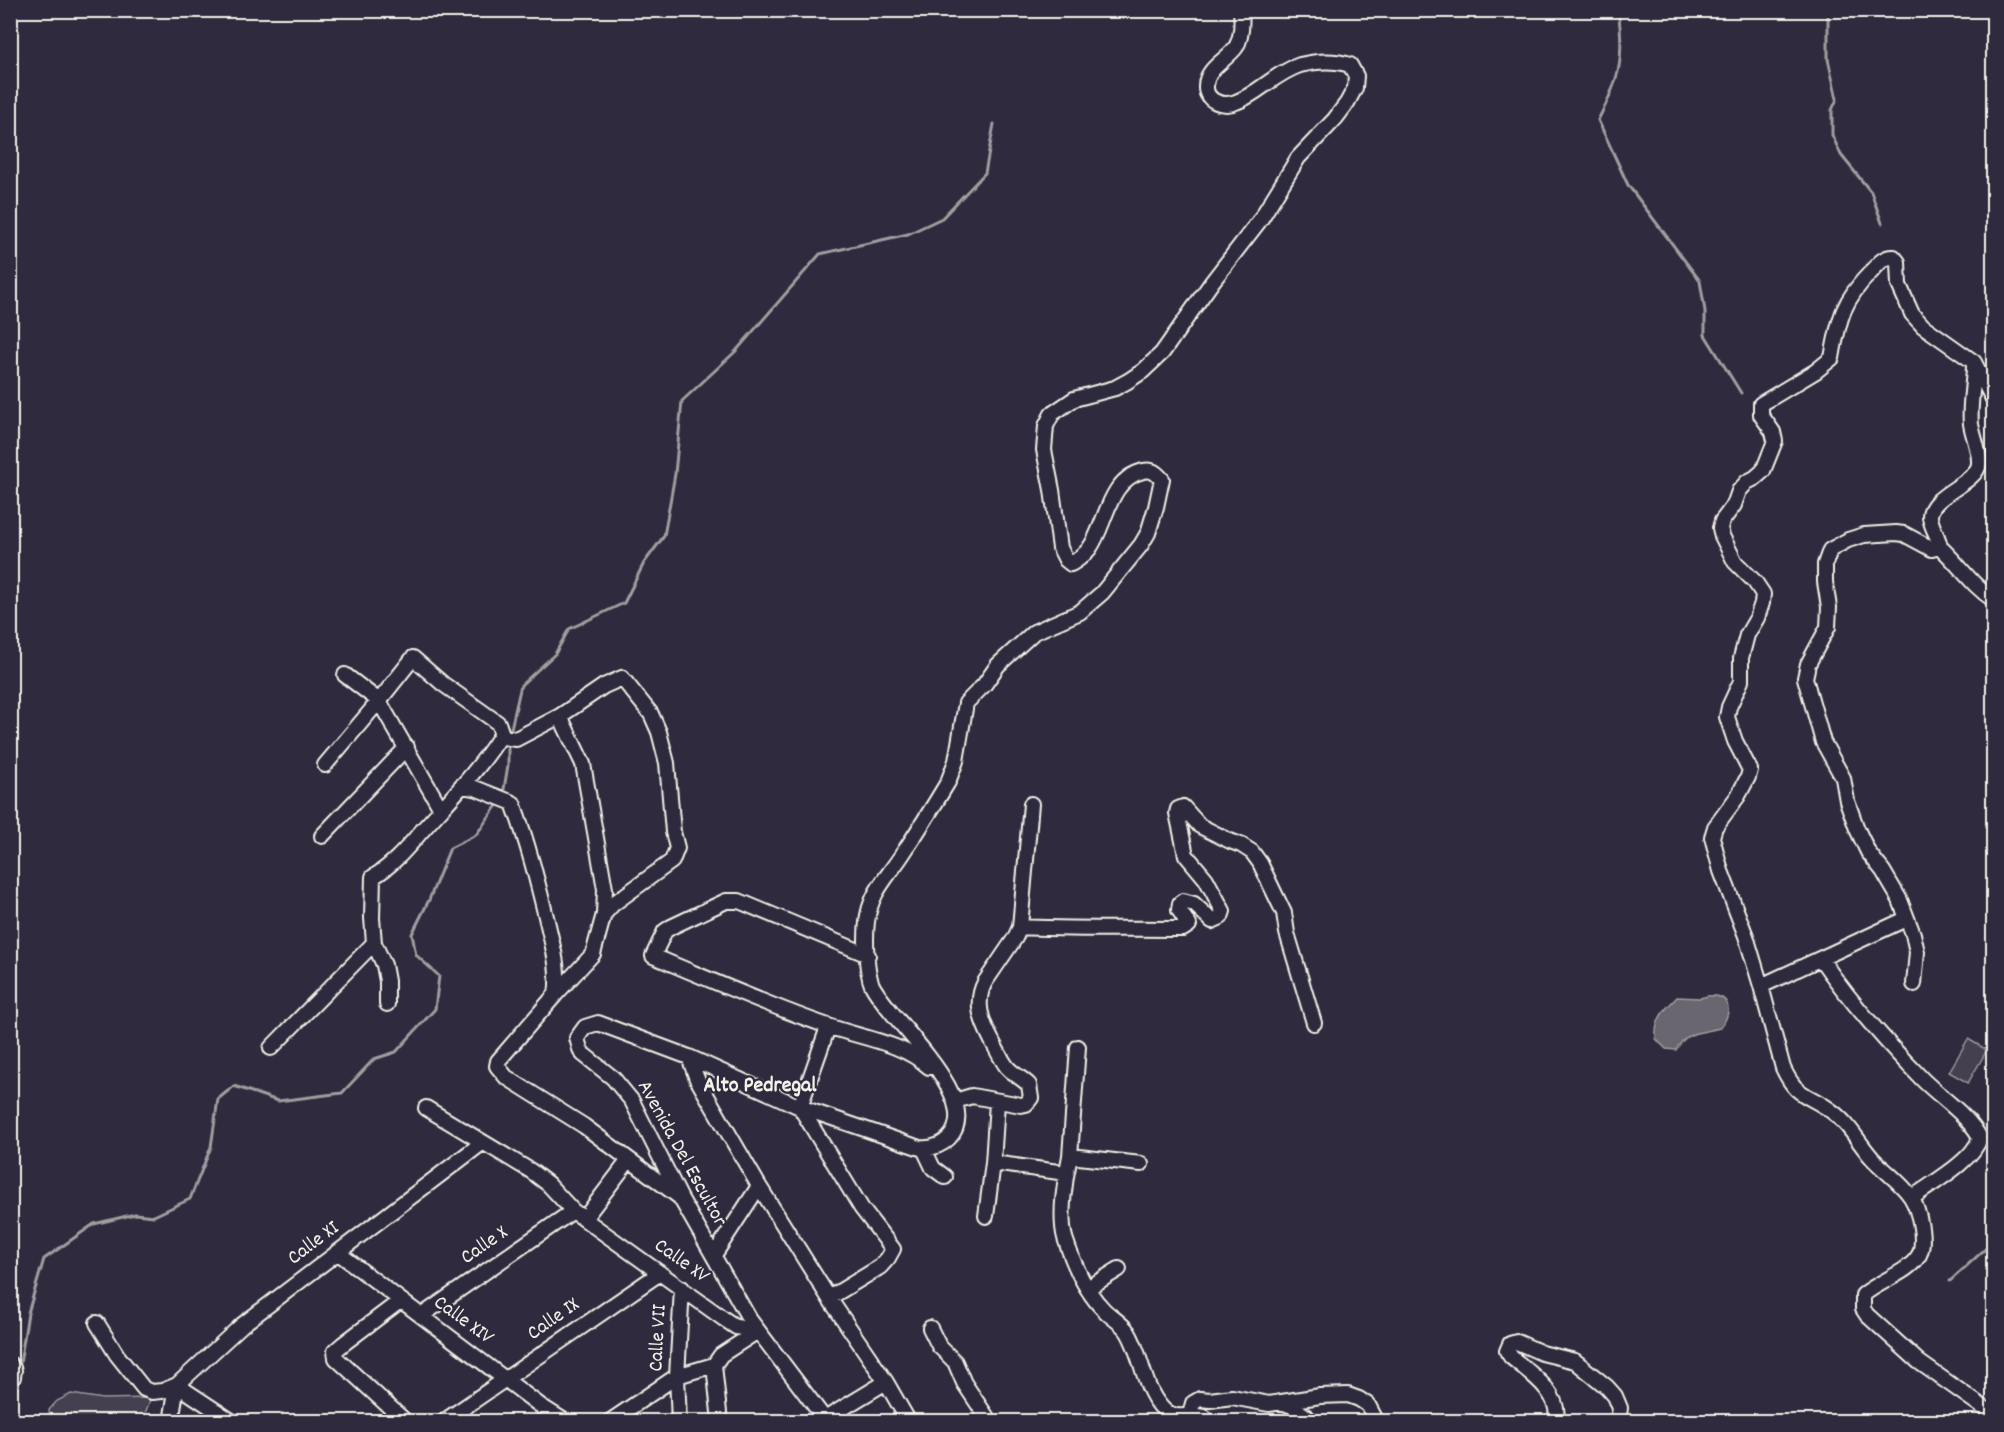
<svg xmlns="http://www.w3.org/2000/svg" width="2004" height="1432" viewBox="0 0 2004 1432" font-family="Dekko,sans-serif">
<rect width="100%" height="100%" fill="#2f2a3d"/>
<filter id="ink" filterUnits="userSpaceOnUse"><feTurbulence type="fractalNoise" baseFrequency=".0167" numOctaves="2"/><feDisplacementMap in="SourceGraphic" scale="12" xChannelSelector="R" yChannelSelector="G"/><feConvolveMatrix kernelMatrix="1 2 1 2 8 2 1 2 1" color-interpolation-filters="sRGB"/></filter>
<g filter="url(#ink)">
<path fill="#454050" stroke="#9c989c" stroke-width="1.5" d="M1968,1039l19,11 -19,33 -19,-11z
M71,1394l32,5 48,-1 -9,23h-92l-1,-11 8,-9z"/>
<path fill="#6a6670" stroke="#a19ea0" stroke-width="1.5" d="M1708,996c23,-2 25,16 12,32 -21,6 -32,1 -44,22l-10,-1 -10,-10c-2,-19 8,-29 21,-42l23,1z"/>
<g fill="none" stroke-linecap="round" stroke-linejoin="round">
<path stroke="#a19ea0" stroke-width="3" d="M1618,10c7,48 2,68 -20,110l30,65 72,96 5,30v24l36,58
M1828,10v49l9,40 -5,11v25l9,20 30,37 11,31
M510,733l11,-48 34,-31 14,-25 55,-26 20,-40 20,-27 11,-62 7,-73 54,-50 84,-97 88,-20 34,-16 43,-45 9,-49
M503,795l5,-30v-23
M1950,1281l44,-40
M19,1370l9,-57 16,-54 50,-35 41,-10 19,2 36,-17 21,-52 7,-48 16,-13 44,15 64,-8 32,-34 22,-7 39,-43 4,-33 -23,-21 -4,-21 17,-34 21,-52 26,-13 24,-34
M13,1422l5,-43"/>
<defs>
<path id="minor" d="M1994,401l-20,-39 -51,-36 -11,-12 -13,-29 -1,-23 -4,-5c-10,-1 -16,7 -22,14 -29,29 -33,47 -40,87l-16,13 -55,33v11l12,17 2,9 -12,30 -8,7 -8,4 -8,9 -5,14 -12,16 -2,7 2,8 13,26 20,20 8,12 -1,9 -5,15 -10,17 -6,23v23l-12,26 -2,10 8,24 15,29 -2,7 -10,19 -23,31 -3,10 9,34 25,65 15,50 22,82c14,30 23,25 47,42 18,12 28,32 42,48 12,13 29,24 39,39 8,13 15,44 8,58 -9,17 -40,26 -56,40v14l4,6 52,47 75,53
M1940,547c19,17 32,39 54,53
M345,675l34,26 62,108
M560,716l44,-30 18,-8 29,36 8,18 8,31 6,69 4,16 -5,13 -59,43 -9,10
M325,765l54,-64 34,-43 30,26 55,39 5,14 13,2 44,-23 23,48 22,125 -1,25 -11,40 -37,40 -58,67 -1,5 9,11 78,49 94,70
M461,786l14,2 38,15c15,40 25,81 35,122 5,22 12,46 8,69
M322,836l85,-89
M1020,927c54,3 109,1 163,2l6,-4 -10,-15 1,-7 3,-2 11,3 18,17 9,-4 2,-6 -17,-32 -20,-24 -9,-42 1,-4 5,-2 17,19 30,15 11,4 11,7 8,11 24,50 3,20 27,90
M868,955l-129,-54h-13l-55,26 -6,4 -12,25c58,24 116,50 175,70 33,12 73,16 101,41
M1821,959c29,43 64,82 101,120 19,19 45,35 58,59 -8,24 -48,45 -68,60
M1914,984l3,-32 -4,-18 -13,-34 -17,-29 -15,-19 -11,-23 -10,-28 -4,-23 -20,-36 -18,-64 3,-14 20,-37 1,-20 -4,-25v-18l5,-14 18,-10 16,-5 32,-2 8,1 28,15 8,-2c-1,-10 -9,-20 -10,-30 -1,-22 46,-33 49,-53 1,-13 -6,-27 -8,-40 -2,-20 3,-40 3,-60
M1761,986l145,-67
M387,1004v-23l-3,-16 -10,-22 -2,-25 1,-41c22,-13 37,-33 54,-52 25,-28 54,-58 74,-90
M1078,1047l-8,109c-5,22 -11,60 -5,82 8,25 21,54 39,72 8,8 18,13 24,22 14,23 15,55 33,75 8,10 18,11 29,8
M271,1048l103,-105
M689,1057l8,22 62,107 70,112 57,84 23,40
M955,1101l17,-5 49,9 5,-1 5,-6 -2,-13c-7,-7 -16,-11 -22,-18 -6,-8 -10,-17 -15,-26 -10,-19 -18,-38 -7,-59l30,-44 5,-11 11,-123
M800,1107l62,102 31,40 -5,9 -8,9 -51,31
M800,1107l28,-80
M426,1108l105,63 17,13 25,27 151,108 12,8 22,4
M924,1149l9,19 12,9
M1070,1156l71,8
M993,1163l73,10
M986,1216l7,-53 4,-61
M584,1219l45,-59
M337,1252l205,155 24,15
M714,1255l45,-69
M1088,1288l31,-19
M400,1301l-57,43 -8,7 1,7 70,64
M421,1316l152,-105
M97,1323l20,32 27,34 8,3 10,-1 15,-6 65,-60 240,-182
M930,1328l9,18 16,16 9,21 26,39
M10,1364l4,6 -1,7 -3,1
M714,1365l6,57
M177,1385l56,37
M1281,1402l11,4 21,16
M825,1419l61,-37
M171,1422l6,-37
M443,1422l217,-149
M609,1422l68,-46 37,-11 7,-10 37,-24
M679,1422l-2,-46 5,-88
M827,1422l-77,-102 -69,-121 -49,-98 -19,-23 -30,-24 -3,-5 -3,-11 8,-11 13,-4 91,34 111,50 120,41c11,1 21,-2 29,-10 37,-39 -60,-118 -77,-153 -6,-14 -7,-47 -5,-63 3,-29 19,-43 35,-67 16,-24 31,-48 46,-73l8,-21 10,-58 18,-18 14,-20 36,-33 46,-20 22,-19 39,-48 7,-12 8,-26 6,-28c-7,-7 -10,-10 -19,-8 -36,9 -36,54 -54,78 -5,6 -11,11 -18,15l-5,-4 -6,-12 -8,-58 -8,-40 2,-24 6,-12 22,-15 41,-11 13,-7 15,-10 19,-18 50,-71 48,-62 38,-62 37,-39 12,-16 8,-15 1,-12 -6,-11c-15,-5 -34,-4 -50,0 -25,8 -42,29 -64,37 -12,5 -31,0 -30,-16 0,-18 21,-26 30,-39 6,-10 6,-26 5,-37
M1210,1422l-6,-5 -14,-2 3,-12 7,-4 10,1 22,-3 37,7 51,-8 28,-1 11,4 9,6 9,17
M1556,1422c6,-29 -26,-49 -45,-65l-4,-6 3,-7 7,-2 25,11 33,8 32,26 8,9 5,12 -2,14"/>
</defs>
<use href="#minor" stroke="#f4f1e8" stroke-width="18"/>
<use href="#minor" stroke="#2f2a3d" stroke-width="14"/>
</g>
</g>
<g text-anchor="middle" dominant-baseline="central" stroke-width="4.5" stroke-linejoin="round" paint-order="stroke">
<g font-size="21" fill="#f4f1e8" stroke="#2f2a3d">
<text transform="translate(681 1154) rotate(61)">Avenida Del Escultor</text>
<text transform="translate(314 1244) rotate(-37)">Calle XI</text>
<text transform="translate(485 1246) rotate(-35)">Calle X</text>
<text transform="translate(681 1262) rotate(35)">Calle XV</text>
<text transform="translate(554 1320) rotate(-35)">Calle IX</text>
<text transform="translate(463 1321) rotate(36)">Calle XIV</text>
<text transform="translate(659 1338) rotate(-87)">Calle VII</text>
</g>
<g font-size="22" font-weight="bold" fill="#f4f1e8" stroke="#2f2a3d">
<text x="760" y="1086">Alto Pedregal</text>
</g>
</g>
<rect width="2004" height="1432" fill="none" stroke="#2f2a3d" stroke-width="36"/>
<rect x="18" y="18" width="1968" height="1396" fill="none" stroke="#f4f1e8" stroke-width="2" filter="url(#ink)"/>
</svg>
